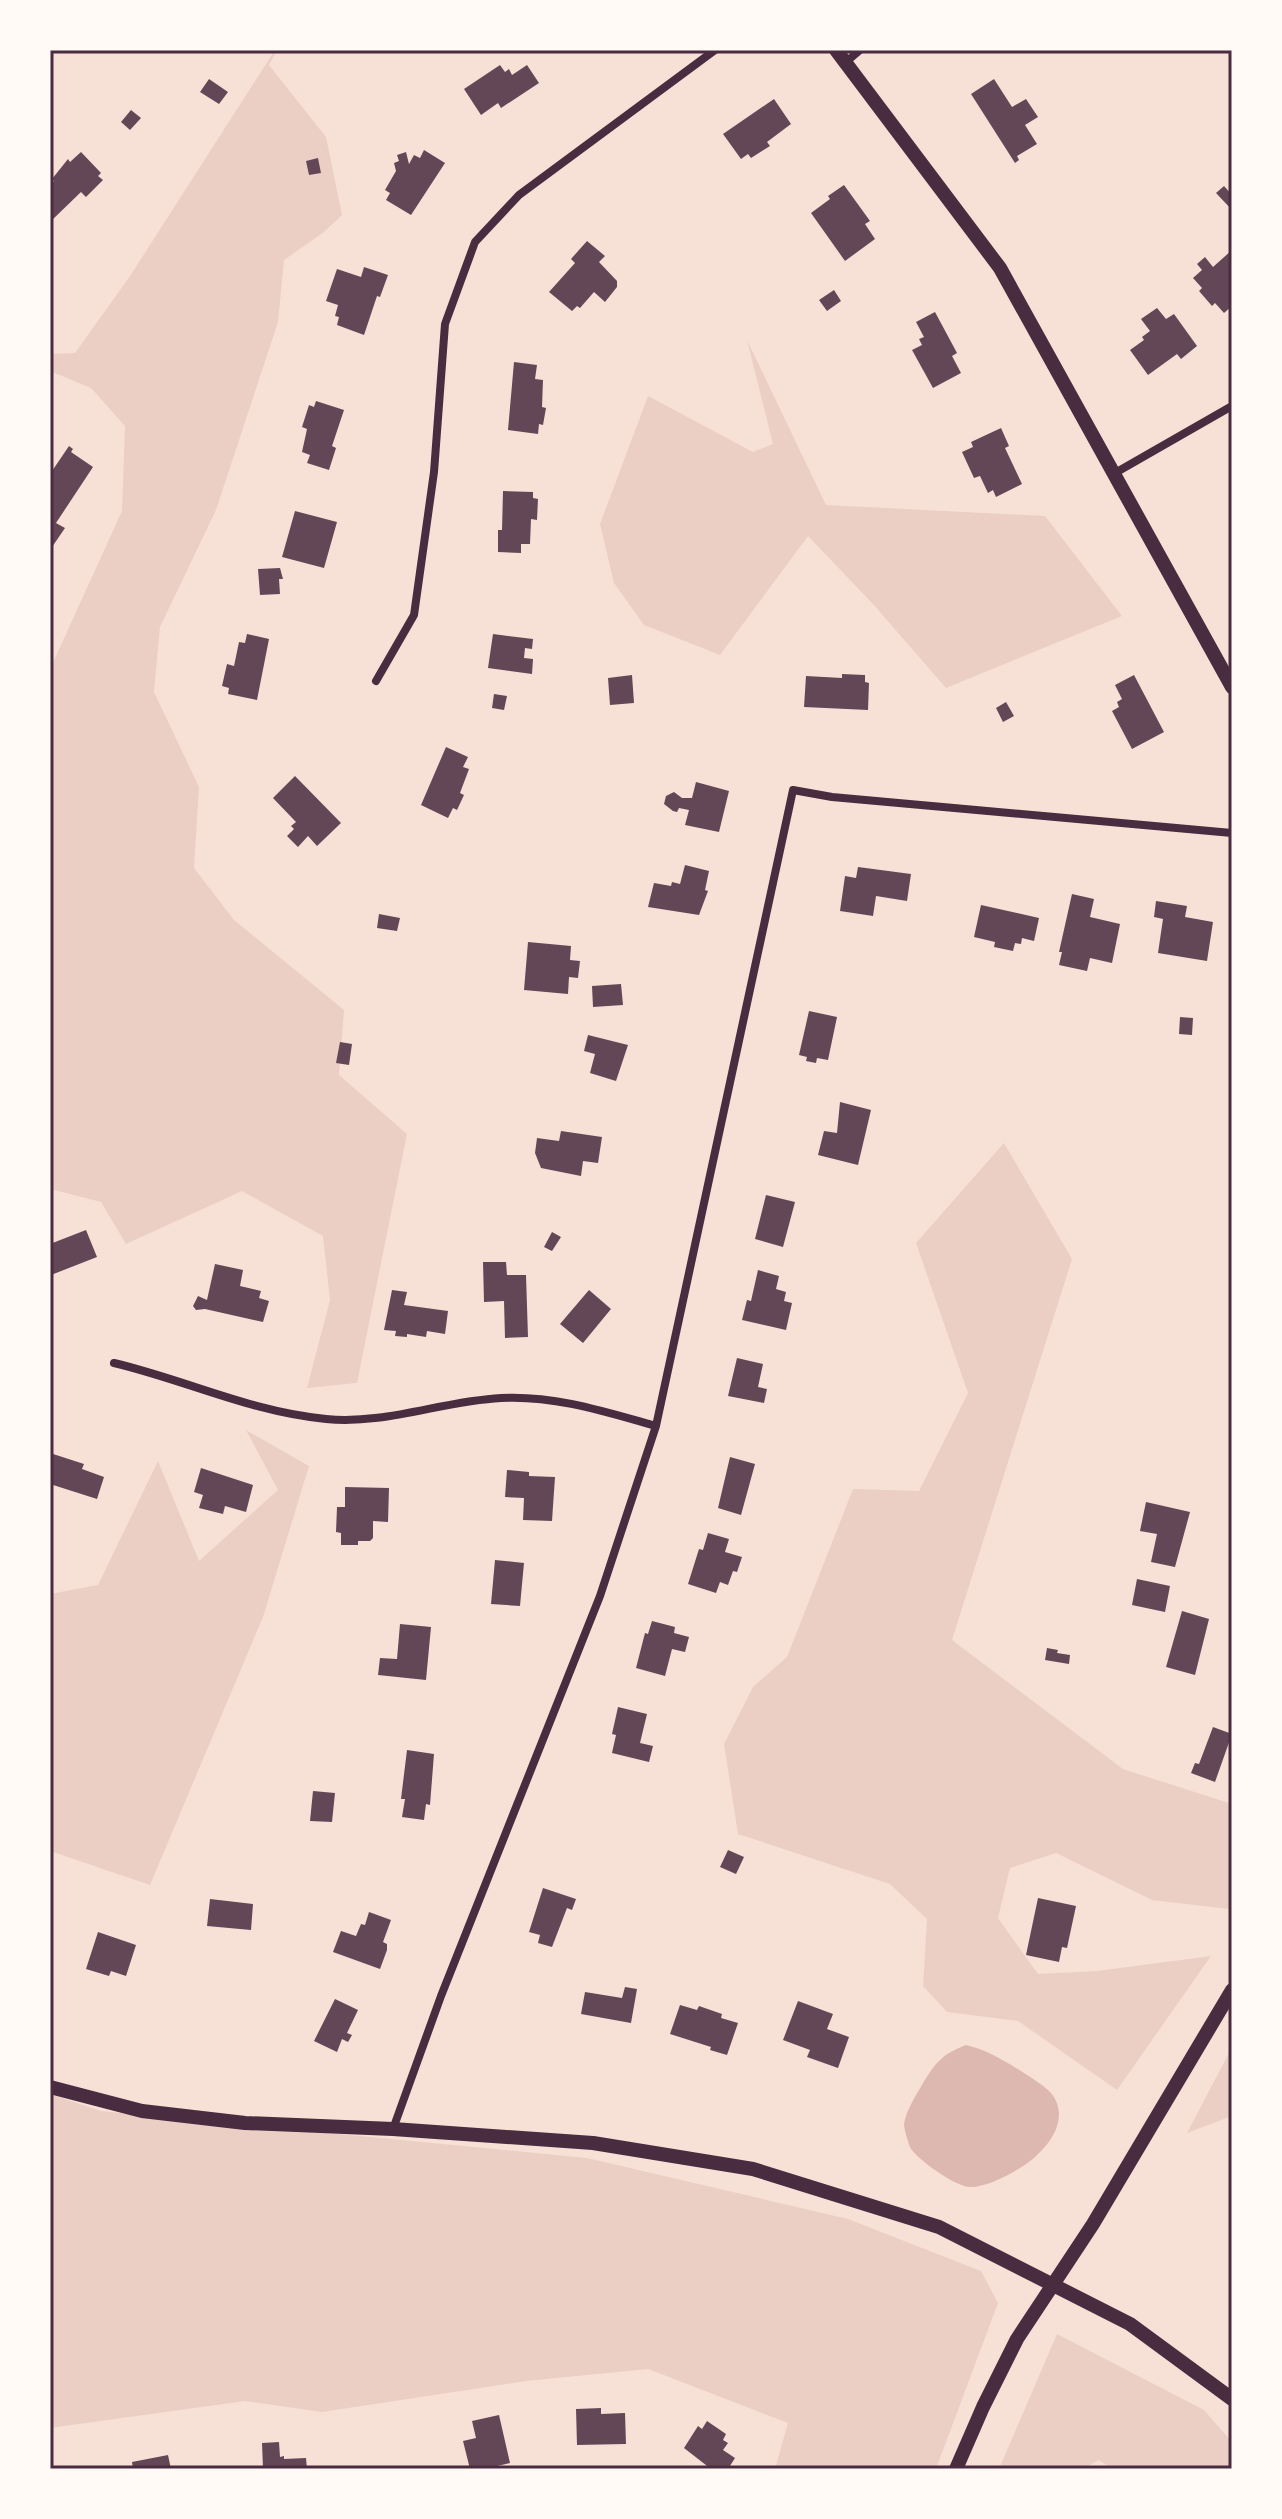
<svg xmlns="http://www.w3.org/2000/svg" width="1282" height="2519" viewBox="0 0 1282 2519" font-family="Quicksand,sans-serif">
<rect width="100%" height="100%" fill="#f7e1d7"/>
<path fill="#ebcfc5" d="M275,50h2l-8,15 57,72 16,78 -18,17 -40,28 -6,62 -62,188 -56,117 -6,65 45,95 -5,81 40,52 110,90 -5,65 68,59 -50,249 -50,5 23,-88 -7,-64 -81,-45 -116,53 -25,-42 -51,-13v-520l72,-158 3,-85 -34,-38 -41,-17v-17l25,-1 55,-77z
M747,340l79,165 219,11 77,100 -176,72 -73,-84 -65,-68 -88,119 -76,-30 -30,-42 -14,-59 48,-128 105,56 20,-8z
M1004,1143l68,116 -120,381 171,129 109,35v100l-3,5 -77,-9 -96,-47 -46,15 -12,50 40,56 59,-3 114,-15 -94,134 -99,-69 -71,-9 -24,-26 4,-67 -37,-35 -152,-50 -14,-90 29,-57 34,-30 66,-168 66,2 49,-98 -52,-150z
M246,1430l63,36 -46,151 -113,268 -100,-34v-257l48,-9 60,-124 41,100 79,-71z
M1232,2048v68l-45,17 43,-82z
M50,2094l51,17 486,47 261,61 133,52 17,32 -62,166h-161l13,-46 -140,-54 -122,12 -204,31 -77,-11 -195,27z
M1057,2334l147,76 28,32v27h-120l-13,-9 -17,9h-83z"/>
<path fill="#dcb8b0" d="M966,2045c21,5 37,15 55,26 10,7 27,16 33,26 13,22 -2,45 -18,59 -12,12 -49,32 -66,31 -14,0 -54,-28 -60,-40 -2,-5 -6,-18 -6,-23 2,-13 12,-29 18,-39 13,-22 20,-31 44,-40z"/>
<path fill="#644757" d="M500,65l5,7 4,-3 3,6 15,-10 12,18 -38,25 -3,-5 -17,12 -17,-26z
M209,79l19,13 -9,12 -19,-12z
M994,79l18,28 14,-8 12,18 -13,8 12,19 -20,12 2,4 -4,3 -44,-69z
M774,99l17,25 -24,18 3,4 -19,12 -3,-4 -7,5 -18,-25z
M131,110l10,8 -11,12 -9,-8z
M424,150l21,13 -34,52 -25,-15 4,-7 -5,-3 11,-19 -2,-8 5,-2 -2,-6 9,-3 3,12 5,-9 6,3z
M81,152l20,21 -3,3 5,4 -17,17 -5,-5 -31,30v-37l4,-4 -2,-2 16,-20 2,3z
M318,158l3,15 -12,2 -3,-14z
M844,185l26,36 -5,3 10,15 -30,22 -34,-48 19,-14 -2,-3z
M1224,186l8,9v15l-16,-17z
M587,241l18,15 -6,6 18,19v6l-12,15 -11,-10 -14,16 -3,-2 -5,5 -23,-19 26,-29 -4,-4z
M1232,250v56l-8,7 -9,-10 -3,3 -13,-15 3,-3 -9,-10 9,-8 -5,-6 8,-7 8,10z
M364,267l24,8 -8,22 -3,-1 -13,39 -27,-10 2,-8 -4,-1 3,-11 -12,-4 11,-32 24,8z
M834,290l7,11 -14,10 -8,-11z
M1157,308l9,11 8,-5 23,32 -16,13 -4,-5 -29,21 -18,-25 14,-10 -2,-3 8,-6 -9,-12z
M935,312l22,41 -5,3 9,17 -28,15 -21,-38 10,-5 -3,-6 5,-2 -8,-15z
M514,362l23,3 -2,14 8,1 -1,27 4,1 -3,17 -4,-1 -1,10 -30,-4z
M316,401l28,9 -12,36 4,2 -7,22 -22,-7 3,-8 -8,-3 5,-23 -5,-2 7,-22 5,2z
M1001,428l8,18 -4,2 17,36 -26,13 -3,-7 -5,3 -8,-17 -6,2 -12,-26 11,-5 -2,-5z
M69,446l4,3 -2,3 22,15 -37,56 9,5 -15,22v-76z
M503,491l30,1v6l5,1 -1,21 -6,-1 -1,25h-9v9l-23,-1v-22h4z
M295,511l42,11 -13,46 -42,-11z
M280,568l3,11h-4l1,15 -20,1 -2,-26z
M247,634l22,5 -12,61 -29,-6 1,-6 -7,-2 5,-22 7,2 5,-24 6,1z
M493,634l40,5 -1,10 -7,-1 -1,10 9,1 -1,15 -44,-6z
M842,674l23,1v7l4,1 -1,27 -64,-3 2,-31 36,2z
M632,675l2,28 -24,2 -2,-27z
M1134,675l30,57 -32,17 -20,-38 7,-4 -2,-5 5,-3 -7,-14z
M494,694l13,2 -3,14 -12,-2z
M1006,702l8,14 -11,6 -7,-14z
M446,747l22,10 -5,10 6,2 -9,24 4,2 -7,15 -4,-2 -5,10 -27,-13z
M295,776l46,47 -24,23 -9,-10 -10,11 -11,-11 7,-7 -3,-3 5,-4 -23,-24z
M696,782l33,9 -10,41 -34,-7 4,-15 -10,-2 -2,4 -4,-1 -9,-7 2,-8 8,-4 8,6h10z
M685,865l24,6 -4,19 3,1 -9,24 -51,-8 6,-24 17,3 1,-4 8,2z
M858,867l53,7 -4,27 -31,-5 -3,20 -33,-5 5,-35 11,2z
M1072,894l22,5 -4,18 30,7 -8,39 -22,-5 -3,13 -28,-6 3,-13h-3z
M1156,901l31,5 -2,11 28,5 -6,39 -49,-8 5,-34 -9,-2z
M981,905l58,13 -5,23 -12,-3 -1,6 -6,-1 -2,8 -19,-4 1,-5 -21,-5z
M379,914l21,4 -3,13 -20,-3z
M528,942l43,4 -1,14 10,1 -2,17 -9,-1 -1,17 -44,-4z
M621,984l2,21 -30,2 -1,-21z
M809,1011l28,6 -9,43 -11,-2 -1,5 -10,-2 1,-4 -8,-2z
M1180,1017l13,1 -1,17 -13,-1z
M588,1035l40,10 -12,36 -26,-8 5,-19 -11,-3z
M340,1042l12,2 -3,21 -13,-2z
M840,1102l31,8 -13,55 -40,-10 6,-24 13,2z
M561,1131l41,6 -4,26 -15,-2 -2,15 -40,-8 -6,-15 2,-15 22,3z
M766,1195l29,7 -12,45 -28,-8z
M86,1230l11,27 -46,18 -1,-31z
M552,1232l9,5 -9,14 -8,-4z
M483,1262h23l1,13h19l2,62 -23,1 -1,-37 -20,1z
M215,1264l28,6 -3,16 21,5 -2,7 10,3 -6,21 -58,-13 -9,1 -3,-4 5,-10 9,4z
M758,1270l21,6 -3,13 10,3 -2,9 8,2 -6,27 -44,-10 5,-20 4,1z
M392,1290l15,2 -3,13 44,6 -3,23 -18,-3 -1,6 -19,-3v3l-12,-1 1,-5 -12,-1z
M589,1290l22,19 -28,34 -23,-19z
M737,1358l26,6 -5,23 9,2 -3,14 -36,-7z
M50,1453l34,11 -2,5 22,8 -7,22 -47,-15z
M730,1457l25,7 -14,51 -23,-7z
M201,1468l52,17 -7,27 -21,-6 -2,8 -24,-6 4,-13 -9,-3z
M507,1470l22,2v4l26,1 -3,44 -29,-1 1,-22 -19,-1z
M345,1487l44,1 -1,34 -15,-1v17l-3,3h-12v4h-17v-12l-5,-1 1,-25h8z
M1146,1502l44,10 -15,55 -24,-5 6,-28 -17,-3z
M708,1533l21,6 -4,13 17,5 -5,15 -4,-1 -5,14 -8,-3 -4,11 -28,-9 11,-35 4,1z
M495,1560l29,3 -4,43 -29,-2z
M1137,1579l33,7 -5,26 -33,-7z
M1182,1611l27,8 -14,56 -29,-8z
M652,1621l23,6 -1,6 15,4 -4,15 -13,-3 -7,27 -29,-8 9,-35 3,1z
M400,1624l31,3 -5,53 -48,-5 2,-17 17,1z
M1047,1648l11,2 -1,3 13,2 -1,9 -24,-4z
M618,1707l29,7 -7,29 13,3 -4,16 -37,-9 4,-18 -4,-1z
M1213,1727l19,7 -17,48 -24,-9 4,-10 4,1z
M407,1750l27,4 -4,51 -4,-1 -2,16 -22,-3 3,-18h-4z
M313,1791l22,2 -3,29 -22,-1z
M728,1850l16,7 -8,17 -16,-7z
M543,1888l33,11 -4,11 -5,-2 -15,39 -14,-4 2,-8 -11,-3z
M1038,1898l38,8 -9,42 -5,-1 -3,15 -33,-7z
M210,1899l43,5 -2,26 -44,-4z
M369,1912l22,8 -8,22 4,2v6l-7,19 -47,-17 8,-21 15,5 5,-12 4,1z
M98,1932l38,13 -10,31 -15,-5 -2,5 -23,-7z
M625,1987l12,2 -6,34 -50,-9 4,-22 37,6z
M335,1999l23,11 -11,23 5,2 -4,7 -6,-3 -5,13 -23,-11z
M798,2001l35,13 -6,15 22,8 -11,31 -31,-11 3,-7 -27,-10z
M680,2005l17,5 2,-4 23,8 -1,4 17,5 -11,32 -17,-5 1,-3 -41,-13z
M601,2408v6l24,-1 1,31 -49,1 -1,-36z
M499,2415l11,48 -25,6h-15l-7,-28 13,-3 -4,-17z
M707,2421l19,13 -3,6 5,3 -5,7 12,8 -7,11h-17l-27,-21 14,-22 4,3z
M279,2442l1,15 4,-1v3l22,-1 1,11h-44l-1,-26z
M168,2455l3,14h-38l-1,-7z"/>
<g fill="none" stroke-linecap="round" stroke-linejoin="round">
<path stroke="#4a2c40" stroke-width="8" d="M846,62l14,-12
M1115,473l117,-67
M376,681l38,-66 20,-143 11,-148 30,-82 44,-47 196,-145
M114,1363c72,17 137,49 212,56 59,6 116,-18 175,-21 53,-3 105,14 155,28
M393,2129l48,-133 159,-400 56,-170 137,-636 39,7 400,36"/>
<path stroke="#4a2c40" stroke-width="14" d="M836,50l164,218 232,419"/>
<path stroke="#4a2c40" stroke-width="14" d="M50,2087l92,24 103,12 148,6 200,14 160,26 186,58 191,97 102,75
M956,2469l27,-62 34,-68 76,-115 139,-234"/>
</g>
<rect width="1282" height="2519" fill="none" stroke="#fffaf5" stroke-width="104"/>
<rect x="52" y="52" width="1178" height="2415" fill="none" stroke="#4a2c40" stroke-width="3"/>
</svg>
